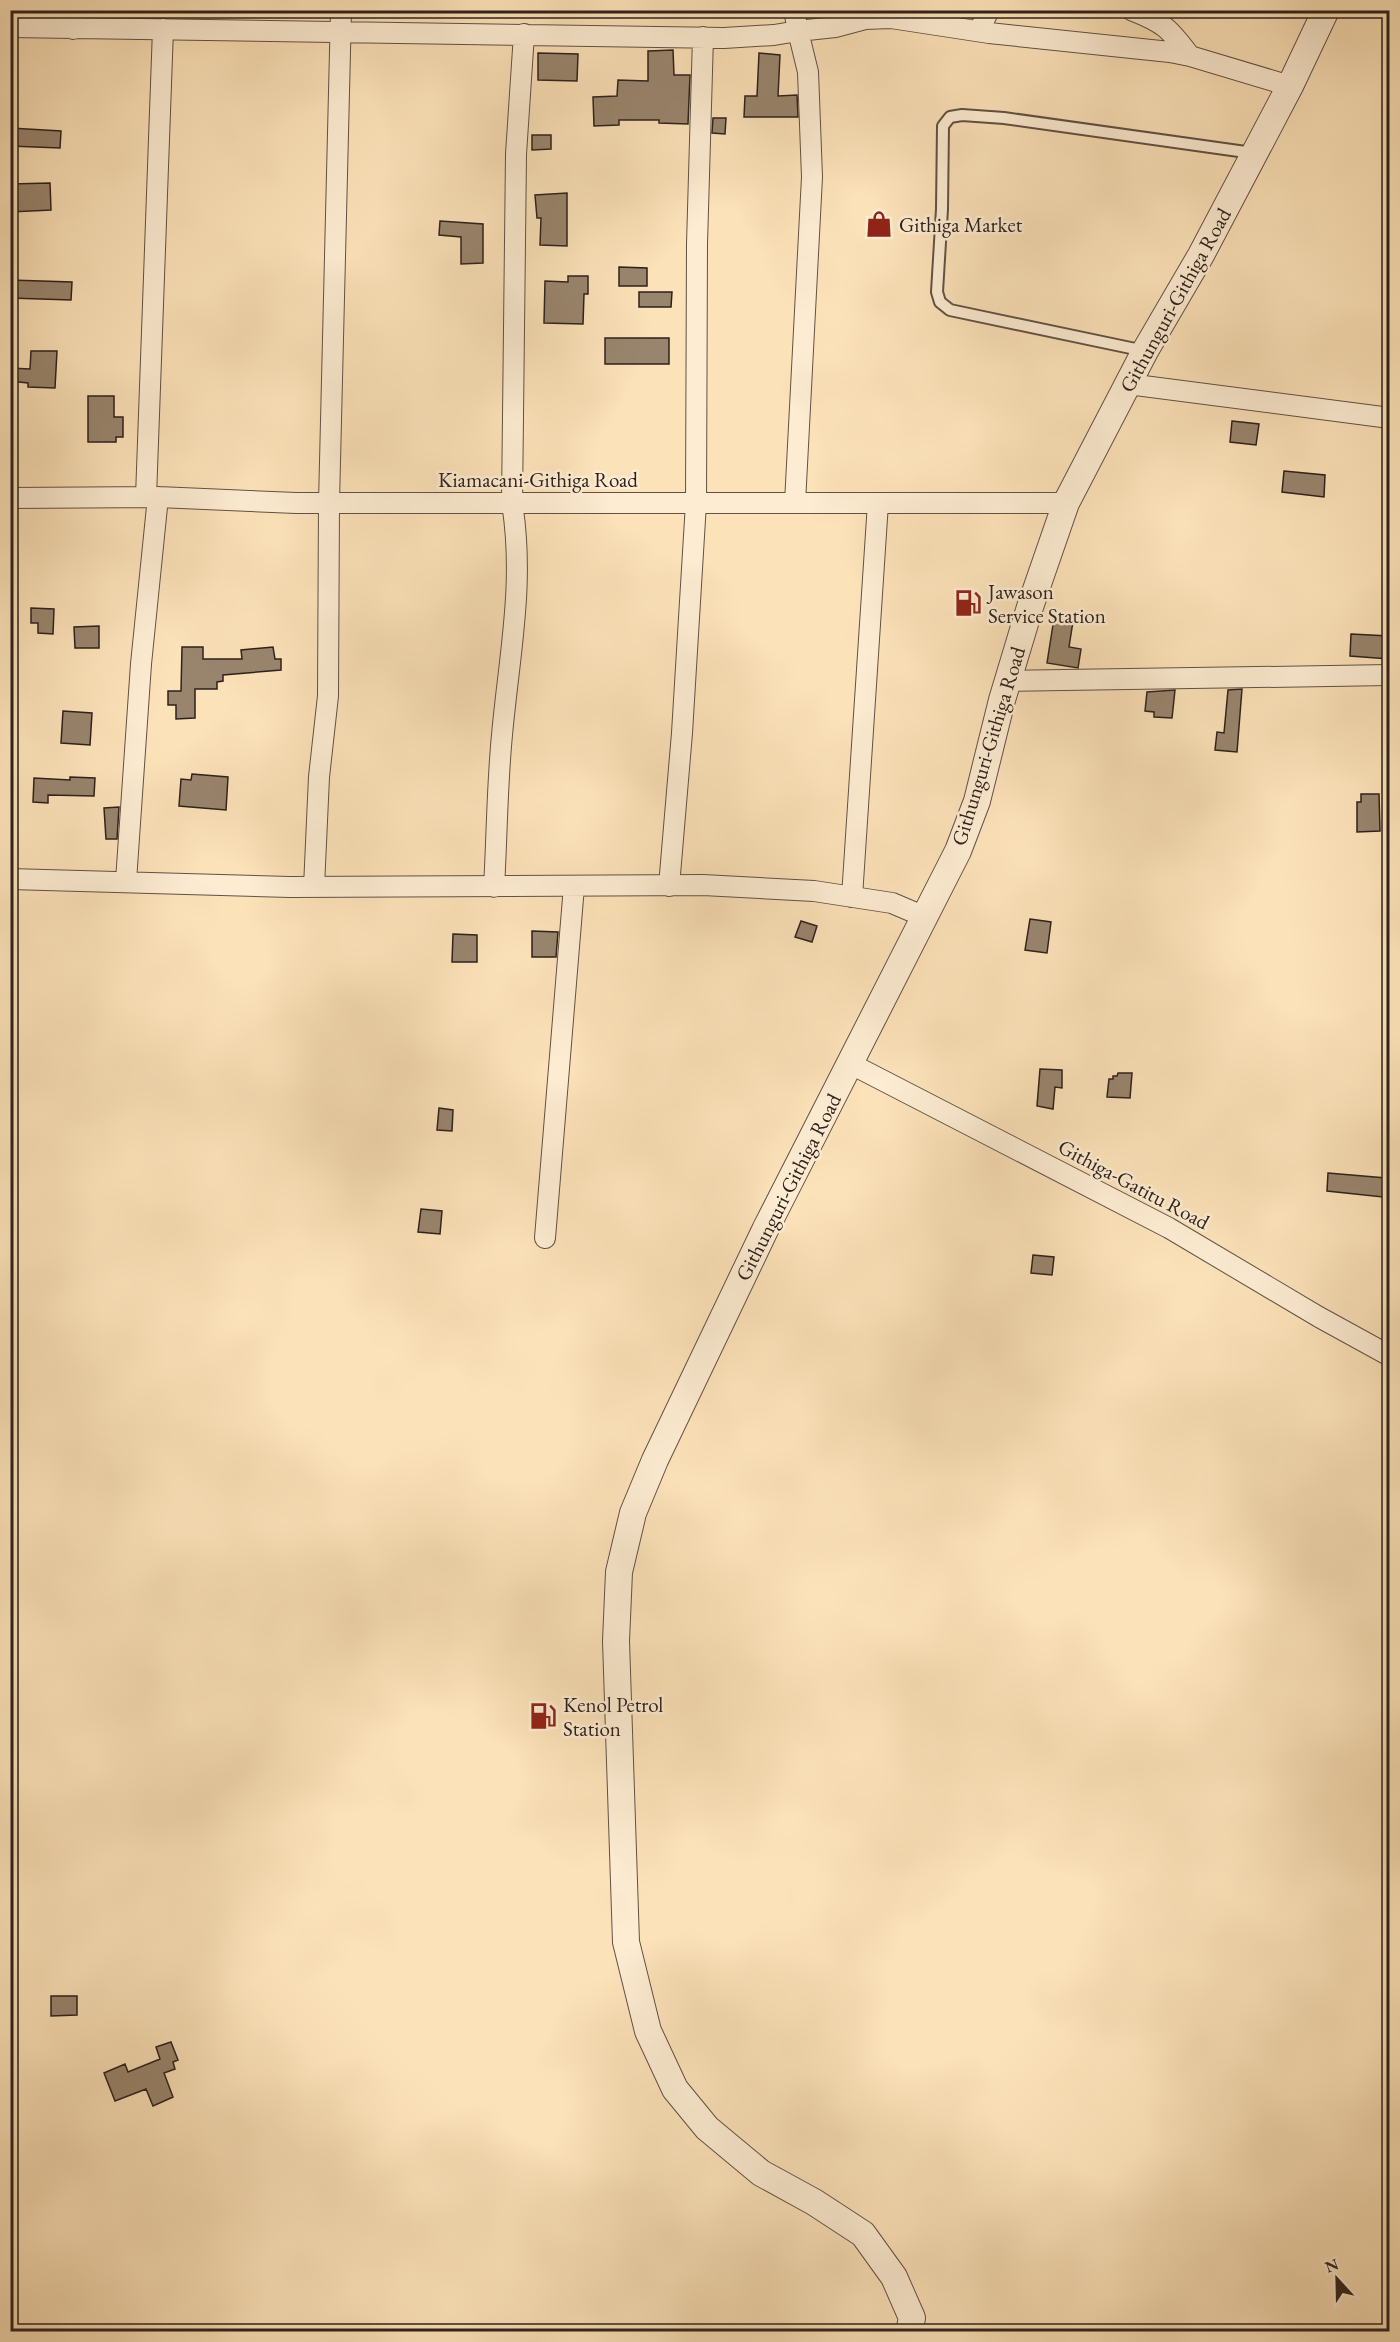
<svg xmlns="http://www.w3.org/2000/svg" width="1400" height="2342" viewBox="0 0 1400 2342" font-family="'EB Garamond',serif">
<rect width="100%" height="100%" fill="#fce2b9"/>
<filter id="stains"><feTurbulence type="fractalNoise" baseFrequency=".00333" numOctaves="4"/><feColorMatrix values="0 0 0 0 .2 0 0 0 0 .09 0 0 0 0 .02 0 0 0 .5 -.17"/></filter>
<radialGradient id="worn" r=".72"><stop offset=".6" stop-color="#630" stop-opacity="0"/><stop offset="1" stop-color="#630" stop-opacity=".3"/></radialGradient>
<path fill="#99856e" stroke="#2d211c" stroke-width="1.5" d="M673,50l1,25h16l-2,49 -29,-1v-3h-40v5l-25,1 -1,-29 24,-1 1,-16 30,1v-30z
M538,53l40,1 -1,27 -39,-1z
M759,53l21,2 -2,41 19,-1 1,22h-54l1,-21h12z
M713,118h13l-1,16 -13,-1z
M10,128l51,3 -1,17 -50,-2z
M532,135h19v14l-19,1z
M50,183l1,27 -41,2v-28z
M567,193v53l-27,-1 1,-27h-4l-2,-23z
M440,221l43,3v39l-22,1v-27l-22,-2z
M619,267l28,1v18h-28z
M568,276h20v18h-4l-1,30 -39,-1 1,-42 23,1z
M10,280l62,2 -1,18 -61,-2z
M639,292h33l-1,15h-32z
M605,338h64v26h-64z
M31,351h26l-2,37 -27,-1v-4l-18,-2v-13l20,1z
M88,396h26v21h9v20h-7v5h-28z
M1232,421l27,3 -3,21 -26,-3z
M1284,471l41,4 -1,22 -42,-5z
M31,608l23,1 -1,25 -15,-1v-10h-7z
M1055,612l19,3 -5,32 12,2 -3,19 -31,-5z
M99,626v22h-24l-1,-21z
M1351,634l38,2v23l-39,-3z
M182,647h21v12h39l-1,-9 32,-3 2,12h6v11l-58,5v6l-6,1v7h-22v29l-19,1v-14h-8v-14h13z
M1242,689l-5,63 -22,-2 2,-18 7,1 4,-43z
M1175,690l-3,28 -18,-1v-5l-9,-1 2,-19z
M63,711l29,2 -2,32 -29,-2z
M192,774l36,3 -2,33 -47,-4 2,-27 10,1z
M70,777l25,1 -1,18 -46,-1v8l-15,-1 1,-24 36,2z
M1361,794h18l1,37 -23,1v-30h4z
M119,807l-2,32h-11l-2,-31z
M1030,919l21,3 -4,31 -22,-3z
M801,921l16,5 -5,16 -17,-5z
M532,931l26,1 -2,25h-24z
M453,934l24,1v27h-25z
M1040,1069l22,1v18l-7,-1 -2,22 -16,-3z
M1118,1073h14l-2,25 -23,-1 2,-18h4v-3h4z
M439,1108l14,2 -1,21 -15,-1z
M1328,1173l58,5 -3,19 -56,-6z
M421,1209l21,2 -2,23 -22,-2z
M1033,1255l21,2 -2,18 -21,-2z
M51,1996h26v19l-26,1z
M171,2042l7,18 -5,2 2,7 -11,4 9,24 -20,9 -7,-17 -31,12 -11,-28 21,-9 3,8 32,-13 -4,-12z"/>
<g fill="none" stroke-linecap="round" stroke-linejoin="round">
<defs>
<path id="service" d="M1145,351l-195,-41 -10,-8 -3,-10 5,-83 1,-83 7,-9 12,-2 42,3 249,35"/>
<path id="minor" d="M794,10l4,21 37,-4 30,-8 26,-1 98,15 181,19 20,4 100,30
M1131,10c33,13 38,18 59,46
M10,27l714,11 50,-3 24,-4 10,41 4,105 -17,326
M73,29l1,-19
M979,31l10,-21
M1128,384l262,34
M146,497l17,-468
M10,498l148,-1 138,6h770
M1007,681l383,-6
M10,879l280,8 413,-2 111,6 78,12 33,14
M126,881l15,-217 17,-167
M669,886l13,-153 14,-230 1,-259 6,-207
M314,887l5,-110 9,-81 1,-193 12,-493
M494,887c3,-51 3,-101 8,-152 7,-79 23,-152 10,-232l4,-349 8,-120
M852,897l26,-394
M851,1064l318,164 150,89 71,39
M545,1238l29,-352"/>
<path id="tertiary" d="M909,2332l3,-14 -18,-41 -31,-43 -49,-32 -53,-29 -54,-45 -32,-39 -27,-58 -22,-89 -10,-301 3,-69 14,-59 22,-53 110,-230 193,-379 19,-50 25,-101 28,-93 36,-104 79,-152 56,-96 89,-169 36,-76"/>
</defs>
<use href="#service" stroke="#615143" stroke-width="14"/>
<use href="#minor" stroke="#615143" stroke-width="22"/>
<use href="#tertiary" stroke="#615143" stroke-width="28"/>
<use href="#service" stroke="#fdecd2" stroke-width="10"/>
<use href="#minor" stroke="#fdecd2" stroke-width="20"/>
<use href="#tertiary" stroke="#fdecd2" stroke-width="26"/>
</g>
<defs>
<symbol id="shop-bare" viewBox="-9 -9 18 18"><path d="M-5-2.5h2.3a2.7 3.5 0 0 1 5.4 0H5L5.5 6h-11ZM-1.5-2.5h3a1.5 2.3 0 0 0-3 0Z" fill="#8f2418" stroke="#fdecd2" stroke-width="2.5" paint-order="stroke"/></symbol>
<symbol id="fuel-bare" viewBox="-9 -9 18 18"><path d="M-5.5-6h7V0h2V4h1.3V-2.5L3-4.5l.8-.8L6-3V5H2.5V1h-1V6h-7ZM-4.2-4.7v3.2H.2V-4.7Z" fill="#8f2418" stroke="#fdecd2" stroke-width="2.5" paint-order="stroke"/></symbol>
</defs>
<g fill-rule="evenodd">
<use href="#shop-bare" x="860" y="205" width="38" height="38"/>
<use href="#fuel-bare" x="949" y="584" width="38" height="38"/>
<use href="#fuel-bare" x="524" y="1697" width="38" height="38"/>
</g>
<g text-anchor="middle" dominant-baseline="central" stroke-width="5" stroke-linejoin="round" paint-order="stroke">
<g font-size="21" fill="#2d211c" stroke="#fdecd2" text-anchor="start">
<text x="899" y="224">Githiga Market</text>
<text x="988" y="591">Jawason<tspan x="988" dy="24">Service Station</tspan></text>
<text x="563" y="1704">Kenol Petrol<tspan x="563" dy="24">Station</tspan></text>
</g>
<g font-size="21" fill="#2d211c" stroke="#fdecd2">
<text transform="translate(1175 300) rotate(-61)">Githunguri-Githiga Road</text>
<text x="538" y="479">Kiamacani-Githiga Road</text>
<text transform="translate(988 746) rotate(-73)">Githunguri-Githiga Road</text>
<text transform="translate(1134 1184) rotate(28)">Githiga-Gatitu Road</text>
<text transform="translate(788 1187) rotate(-63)">Githunguri-Githiga Road</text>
</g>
</g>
<rect width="1400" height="2342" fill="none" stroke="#fce2b9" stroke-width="36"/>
<rect x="12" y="12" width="1376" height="2318" fill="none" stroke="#2d211c" stroke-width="3"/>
<rect x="18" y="18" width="1364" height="2306" fill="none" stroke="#2d211c" stroke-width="1.5"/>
<g transform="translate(1337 2279) rotate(338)" stroke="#fdecd2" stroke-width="4.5" paint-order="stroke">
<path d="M0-4.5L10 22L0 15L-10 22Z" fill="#2d211c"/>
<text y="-9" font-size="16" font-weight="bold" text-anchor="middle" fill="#2d211c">N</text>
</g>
<rect width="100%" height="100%" filter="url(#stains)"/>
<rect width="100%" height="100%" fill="url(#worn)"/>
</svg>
